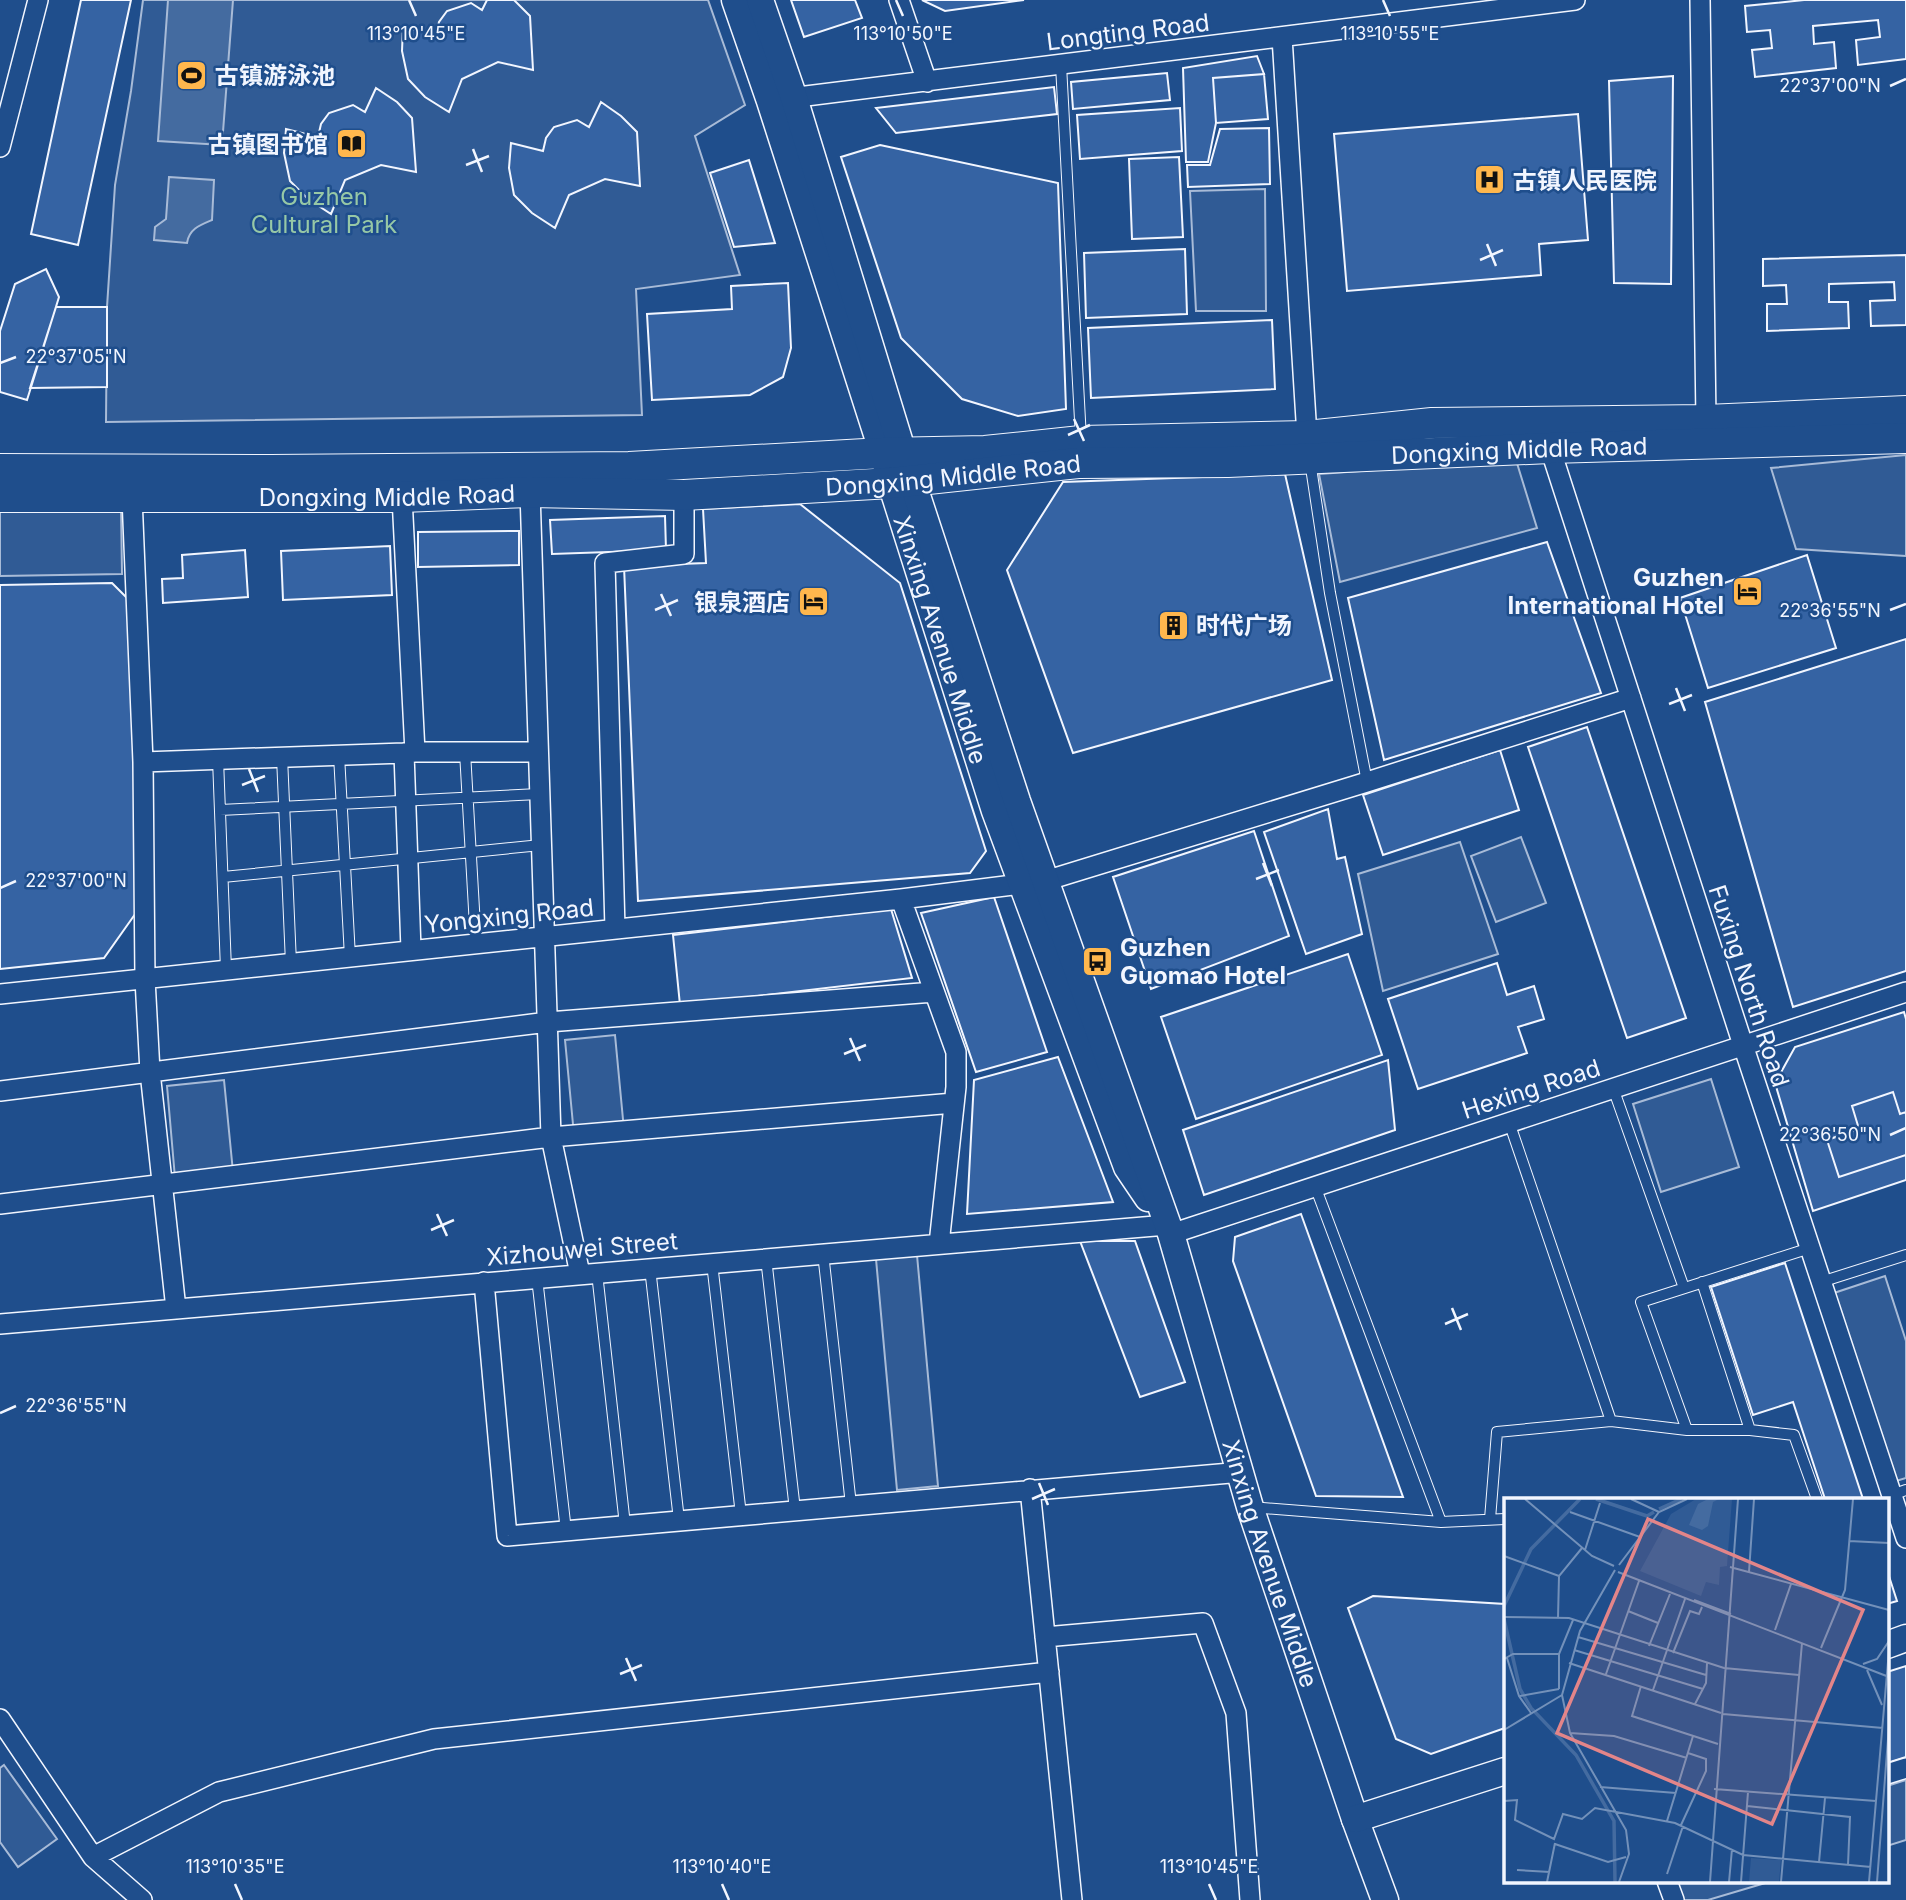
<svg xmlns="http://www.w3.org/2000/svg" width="1906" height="1900" viewBox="0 0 1906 1900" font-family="Inter,'Noto Sans SC',sans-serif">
<rect width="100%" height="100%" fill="#1f4e8c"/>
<path fill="#305b95" stroke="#a8bbd7" stroke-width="2" d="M143,0h565l37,105 -50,31 45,139 -104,14 6,126 -536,7 1,-115 8,-122 16,-94z
M1265,189l1,122h-70l-6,-120z
M1906,455v101l-110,-7 -25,-81z
M1516,460l21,68 -197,54 -21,-108z
M121,507l1,67 -122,2v-67z
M1521,837l25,66 -50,19 -25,-66z
M1460,842l38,112 -115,37 -25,-117z
M615,1035l9,95 -50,5 -9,-95z
M1711,1079l28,88 -78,25 -28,-88z
M224,1080l9,92 -58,6 -8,-92z
M917,1255l21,231 -41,4 -21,-231z
M1885,1276l21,65v137l-10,3 -62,-188z
M4,1765l53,74 -39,28 -18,-25v-74z
M1906,1780v60l-19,6v-60z
M1674,1881h98l-64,19h-28z"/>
<path fill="#446ba0" stroke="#a8bbd7" stroke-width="2" d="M168,0h65l-11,145 -64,-4z
M169,177l45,3 -2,40c-12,5 -23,9 -25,23l-33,-3 1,-13 11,-8z"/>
<path fill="#3563a3" stroke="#f2f6ff" stroke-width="2" d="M81,0h50l-53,245 -47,-11z
M487,0h27l16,16 3,54 -35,-8 -36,17 -13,33 -24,-15 -17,-18 -6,-28 1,-24 33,8 3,-13 8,-11 24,-8 11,7z
M791,0h64l7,18 -58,19z
M922,0h102l-79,11z
M1804,0h102v59l-48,6 -2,-25 24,-3 -2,-17 -65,6 1,18 20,-2 2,26 -81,9 -3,-27 20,-2 -2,-18 -23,2 -2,-26z
M1257,56l7,18 -51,4 3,45 -8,39h-22l-3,-94z
M1167,73l3,27 -97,9 -2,-27z
M1264,74l4,45 -52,4 -3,-45z
M1673,76l-2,208 -57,-1 -5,-202z
M1054,87l3,27 -161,19 -20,-25z
M376,88l21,14 15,16 4,54 -35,-7 -36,15 -14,34 -23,-15 -18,-18 -6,-28 2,-24 32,8 3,-13 8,-11 24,-8 12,7z
M601,102l20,14 16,16 3,54 -35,-7 -36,16 -14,33 -23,-15 -18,-18 -5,-27 2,-25 32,8 3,-13 8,-11 23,-7 12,7z
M1180,108l2,43 -102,8 -3,-44z
M1578,114l10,126 -49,4 2,31 -194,16 -13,-157z
M1269,128l1,56 -82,3 -1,-22h23l10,-36z
M880,145l178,38 8,226 -48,7 -56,-17 -61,-61 -60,-181z
M1179,157l4,80 -51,2 -3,-80z
M749,160l26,83 -41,4 -24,-74z
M1185,249l2,65 -101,4 -2,-65z
M1906,255v70l-35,1 -1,-25 25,-1 -1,-18 -65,2v18h19l1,26 -82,3v-27h20l-1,-19 -23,1v-27z
M46,269l13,28 -32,103 -27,-8v-61l15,-47z
M788,283l3,65 -8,29 -33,18 -98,5 -5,-86 85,-5 -1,-23z
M56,307h51v80l-77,1z
M1272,320l3,69 -184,9 -3,-70z
M1285,474l47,206 -259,73 -66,-183 56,-88z
M800,504l100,79 86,268 -16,22 -332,28 -14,-335 82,-3 -3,-54z
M665,516l1,34 -114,4 -2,-34z
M519,531v34l-101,2v-35z
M1547,542l54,151 -217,67 -36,-162z
M390,546l2,49 -109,5 -2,-49z
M245,550l3,47 -85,6 -1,-24 21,-1 -1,-23z
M1807,555l29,93 -128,40 -28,-90z
M112,583l20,20 6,307 -34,48 -104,11v-384z
M1906,639v332l-113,36 -88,-305z
M1587,727l99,291 -59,20 -99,-291z
M1500,750l19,60 -136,45 -20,-60z
M1328,809l9,50 8,-2 17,77 -56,20 -42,-122z
M1254,831l35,105 -138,53 -38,-112z
M994,897l53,155 -71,20 -55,-159z
M891,909l21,69 -232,27 -7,-70z
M1348,954l34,101 -186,64 -35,-102z
M1497,963l10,32 27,-9 10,33 -26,8 9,26 -109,36 -30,-90z
M1904,1012l2,7v161l-93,31 -38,-128 20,-36z
M1058,1057l55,145 -146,12 7,-134z
M1388,1060l7,70 -191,65 -21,-65z
M1893,1092l7,22 6,-2v43l-67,22 -12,-37 32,-11 -7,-23z
M1301,1214l102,283 -87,-1 -83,-235 2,-24z
M1080,1241h55l50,141 -45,15z
M1785,1263l78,236h-38l-32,-97 -40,13 -42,-128z
M1887,1570l10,31 -10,3z
M1373,1596l132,8v124l-74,26 -35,-15 -48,-131z
M1906,1666v91l-19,6v-91z"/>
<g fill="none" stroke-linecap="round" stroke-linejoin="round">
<defs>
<path id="lane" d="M1061,65l20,374
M1310,461l20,132 37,189
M465,752l11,192
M339,755l11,202
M282,757l9,206
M218,759l8,211
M220,810l319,-16
M223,877l318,-32
M1613,1088l71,200
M1509,1122l102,299
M1315,1186l126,336
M823,1253l28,252
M766,1258l29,252
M712,1263l29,252
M650,1268l29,252
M597,1273l28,252
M537,1278l29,253
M1702,1282l48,148
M1821,1282l85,-27
M1687,1430l-46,-128 169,-54
M1892,1495l14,-5
M1251,1507l190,15 64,-3
M1490,1519l7,-87 114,-11 76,9h63l44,5 23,64"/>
<path id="street" d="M899,0l28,82
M1700,0l6,420
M1282,37l25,399
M782,99l793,-99
M0,147l38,-147
M1550,448l193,597 163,493
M530,492l21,645 29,137
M132,497l11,265 2,217 5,93 26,237
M402,497l13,255 -11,1 7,197
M415,752h122
M143,762l261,-9
M901,899l55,153v35l-17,157
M615,929l-10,-366 79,-9v-59
M0,994l901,-95 144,-18 322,-99 264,-84
M0,1091l548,-69 386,-30
M0,1204l551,-67 403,-34
M1171,1234l735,-242
M484,1282l23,254 735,-64
M0,1324l1167,-99
M1030,1489l42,411
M1045,1637l158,-14 33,90 14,187
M0,1719l93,138 49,43
M1887,1774l19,-6
M93,1857l126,-65 215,-53 615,-67
M1667,1881l7,19"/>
<g id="secondary">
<path id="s1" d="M735,0l35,101 113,352 8,30 104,328 132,356 21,31"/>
<path id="s2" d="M760,0l34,98 109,355 114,348 154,433 79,273 105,312 30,81"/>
<path d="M1887,1645l19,-7"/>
<path d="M1355,1819l150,-48"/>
</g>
<g id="primary">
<path d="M0,469l270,1 359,-3 254,-14 102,-2 96,-10 226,-5 125,-13 274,-3 200,-9"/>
<path id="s3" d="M0,497h402l128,-5 154,3 207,-12 187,-20 150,-1 322,-14 356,-10"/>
</g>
</defs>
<use href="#lane" stroke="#f2f6ff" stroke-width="12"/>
<use href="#street" stroke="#f2f6ff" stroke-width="22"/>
<use href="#secondary" stroke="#f2f6ff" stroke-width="29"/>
<use href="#primary" stroke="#f2f6ff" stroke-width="32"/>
<use href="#lane" stroke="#1f4e8c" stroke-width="10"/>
<use href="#street" stroke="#1f4e8c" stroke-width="19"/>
<use href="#secondary" stroke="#1f4e8c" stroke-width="26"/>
<use href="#primary" stroke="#1f4e8c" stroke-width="30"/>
</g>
<path fill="none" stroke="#f2f6ff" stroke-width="2.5" d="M409,0l7,16M896,0l7,16M1383,0l7,16M1890,86l16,-7M473,149l9,23M466,165l23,-9M1487,244l9,22M1480,260l23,-10M0,363l16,-6M1074,419l10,22M1068,435l22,-10M661,594l10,22M655,610l23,-10M1890,610l16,-6M1676,688l9,23M1669,704l23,-9M249,769l9,23M242,785l23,-9M1263,863l9,23M1256,879l23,-9M0,888l16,-7M850,1038l10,23M844,1054l22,-9M1890,1135l16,-7M437,1214l10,22M431,1230l23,-10M1452,1308l9,22M1445,1324l23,-10M0,1413l16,-7M1039,1483l9,22M1032,1499l23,-10M626,1658l10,23M620,1674l22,-9M235,1884l7,16M722,1884l7,16M1209,1884l7,16"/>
<defs>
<symbol id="stadium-square" viewBox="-11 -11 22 22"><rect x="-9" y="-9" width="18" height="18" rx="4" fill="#ffb74d" stroke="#1f4e8c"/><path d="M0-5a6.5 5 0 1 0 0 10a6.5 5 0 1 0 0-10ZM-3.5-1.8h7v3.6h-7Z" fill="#111"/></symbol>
<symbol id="library-square" viewBox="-11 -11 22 22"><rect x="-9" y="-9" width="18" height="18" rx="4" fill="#ffb74d" stroke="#1f4e8c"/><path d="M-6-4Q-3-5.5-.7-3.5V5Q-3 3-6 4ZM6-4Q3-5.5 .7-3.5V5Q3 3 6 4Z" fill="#111"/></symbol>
<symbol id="hospital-square" viewBox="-11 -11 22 22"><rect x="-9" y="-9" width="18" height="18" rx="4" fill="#ffb74d" stroke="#1f4e8c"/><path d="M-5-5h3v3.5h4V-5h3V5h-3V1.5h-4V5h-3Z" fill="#111"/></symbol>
<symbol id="hotel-square" viewBox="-11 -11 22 22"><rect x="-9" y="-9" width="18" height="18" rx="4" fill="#ffb74d" stroke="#1f4e8c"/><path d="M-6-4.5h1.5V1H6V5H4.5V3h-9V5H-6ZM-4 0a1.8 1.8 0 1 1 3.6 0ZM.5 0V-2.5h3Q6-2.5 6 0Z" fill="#111"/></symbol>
<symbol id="building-square" viewBox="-11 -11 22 22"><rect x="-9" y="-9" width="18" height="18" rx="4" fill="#ffb74d" stroke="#1f4e8c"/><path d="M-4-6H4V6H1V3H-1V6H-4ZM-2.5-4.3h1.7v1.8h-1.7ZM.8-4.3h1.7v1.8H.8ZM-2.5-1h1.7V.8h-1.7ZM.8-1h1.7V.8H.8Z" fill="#111"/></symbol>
<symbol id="bus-square" viewBox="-11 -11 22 22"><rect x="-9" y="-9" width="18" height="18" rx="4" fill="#ffb74d" stroke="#1f4e8c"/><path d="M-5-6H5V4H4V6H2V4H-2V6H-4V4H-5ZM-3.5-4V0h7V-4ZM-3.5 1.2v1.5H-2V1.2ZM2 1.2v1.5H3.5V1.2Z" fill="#111"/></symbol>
</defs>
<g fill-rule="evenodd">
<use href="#stadium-square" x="174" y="58" width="35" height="35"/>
<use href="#library-square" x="334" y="126" width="35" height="35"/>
<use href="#hospital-square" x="1472" y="162" width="35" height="35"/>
<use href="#hotel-square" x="1730" y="574" width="35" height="35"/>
<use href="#hotel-square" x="796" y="584" width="35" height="35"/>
<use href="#building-square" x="1156" y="608" width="35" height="35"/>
<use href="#bus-square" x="1080" y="944" width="35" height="35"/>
</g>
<g text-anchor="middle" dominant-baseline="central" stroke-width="5" stroke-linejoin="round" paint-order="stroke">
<g font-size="24" fill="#f2f6ff" stroke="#1f4e8c">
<text transform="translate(1128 32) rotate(-7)">Longting Road</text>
<text stroke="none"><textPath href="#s3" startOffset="1521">Dongxing Middle Road</textPath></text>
<text stroke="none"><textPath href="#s3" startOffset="954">Dongxing Middle Road</textPath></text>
<text stroke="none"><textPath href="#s3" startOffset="387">Dongxing Middle Road</textPath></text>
<text stroke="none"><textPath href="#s1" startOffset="672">Xinxing Avenue Middle</textPath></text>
<text transform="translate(509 916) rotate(-6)">Yongxing Road</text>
<text transform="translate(1749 986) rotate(72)">Fuxing North Road</text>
<text transform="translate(1531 1089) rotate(-18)">Hexing Road</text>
<text transform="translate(582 1249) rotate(-5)">Xizhouwei Street</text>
<text stroke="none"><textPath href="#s2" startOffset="1645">Xinxing Avenue Middle</textPath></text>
</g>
<g font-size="24" font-weight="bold" fill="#f2f6ff" stroke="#1f4e8c" text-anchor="start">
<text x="215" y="75">古镇游泳池</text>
<text x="328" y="144" text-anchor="end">古镇图书馆</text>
<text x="1513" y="180">古镇人民医院</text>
<text x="1724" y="577" text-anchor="end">Guzhen<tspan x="1724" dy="28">International Hotel</tspan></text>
<text x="790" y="602" text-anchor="end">银泉酒店</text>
<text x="1196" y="625">时代广场</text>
<text x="1120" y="947">Guzhen<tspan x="1120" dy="28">Guomao Hotel</tspan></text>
</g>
<g font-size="24" fill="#97c8a6" stroke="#1f4e8c">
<text x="324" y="196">Guzhen<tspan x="324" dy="28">Cultural Park</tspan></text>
</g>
</g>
<g transform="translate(1504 1498)">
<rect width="385" height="385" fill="#1f4e8c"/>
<path d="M192,1h36l-5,67 -7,1 -1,18 -13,-3 -5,14 -61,-25 31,-57zM247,360l30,2 -2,22h-30z" fill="#305b95"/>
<path d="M204,1h11l-6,3 -5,24 -6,4 -13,-5 9,-21z" fill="#446ba0"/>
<path fill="none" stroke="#446ba0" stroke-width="3.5" d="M92,1l51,17 7,-4M155,11l22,-10M0,108l27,-57 49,-50M0,121l16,70 11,19 45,47 38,66 1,61"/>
<path fill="none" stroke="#7391ba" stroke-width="2" d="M21,1l67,57 22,10M127,1l28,13M66,14l70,25M345,43l40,2M81,52l15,-47M0,58l55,20M115,67l40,-53 28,-13M226,69l159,43M111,72l-35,61 -18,64 8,38 56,97 3,24 -10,28M114,74l271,105M245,74l5,-73M190,102l37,14M124,113l30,12M0,119l65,1 155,50 75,7M54,120l1,-42 23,-28M271,132l16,-46M74,139l128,38M145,148l21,-52M317,150l24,-58 8,-91M70,152l129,39M169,155l17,-42 9,3 3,-7M3,160l12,38 12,17M0,161l9,-5h46M65,165l152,50M359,166l14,-5 12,-18M363,172l15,35M102,176l33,-93M137,188l-9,30 86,28M55,191v-35l14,-34M149,192l32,-91M16,198l39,-7M191,206l11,-21 1,-20M219,216l160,14M0,232l58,-35M66,235l44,3 73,22M96,289l76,6M210,291l162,12M0,303l13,-1 -2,20 39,19 9,-25 19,5 13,-11 80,15 68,32 128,12M243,308l103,11 -2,48M163,323l26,-85M177,327l25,-54v-12l-18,-6M51,346l53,18 18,-5M315,364l6,-64M13,372l33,2M163,376l16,-48M43,384l8,-39M206,384l28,-383M225,384l3,-33M237,384l7,-90M277,384l21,-239M365,384l20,-232M373,384l12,-156"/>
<path fill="#e38589" fill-opacity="0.15" stroke="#e38589" stroke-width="3.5" d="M144,21l215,91 -91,214 -215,-91z"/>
<rect width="385" height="385" fill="none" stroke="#f2f6ff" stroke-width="3.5"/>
</g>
<g font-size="18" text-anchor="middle" fill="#f2f6ff" stroke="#1f4e8c" stroke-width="5" stroke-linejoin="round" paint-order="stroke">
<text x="416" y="40">113°10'45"E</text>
<text x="903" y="40">113°10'50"E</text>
<text x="1390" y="40">113°10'55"E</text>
<text x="1830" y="92">22°37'00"N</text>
<text x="76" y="363">22°37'05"N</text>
<text x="1830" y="617">22°36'55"N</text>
<text x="76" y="887">22°37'00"N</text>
<text x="1830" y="1141">22°36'50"N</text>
<text x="76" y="1412">22°36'55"N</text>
<text x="235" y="1873">113°10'35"E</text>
<text x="722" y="1873">113°10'40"E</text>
<text x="1209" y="1873">113°10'45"E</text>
</g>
</svg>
